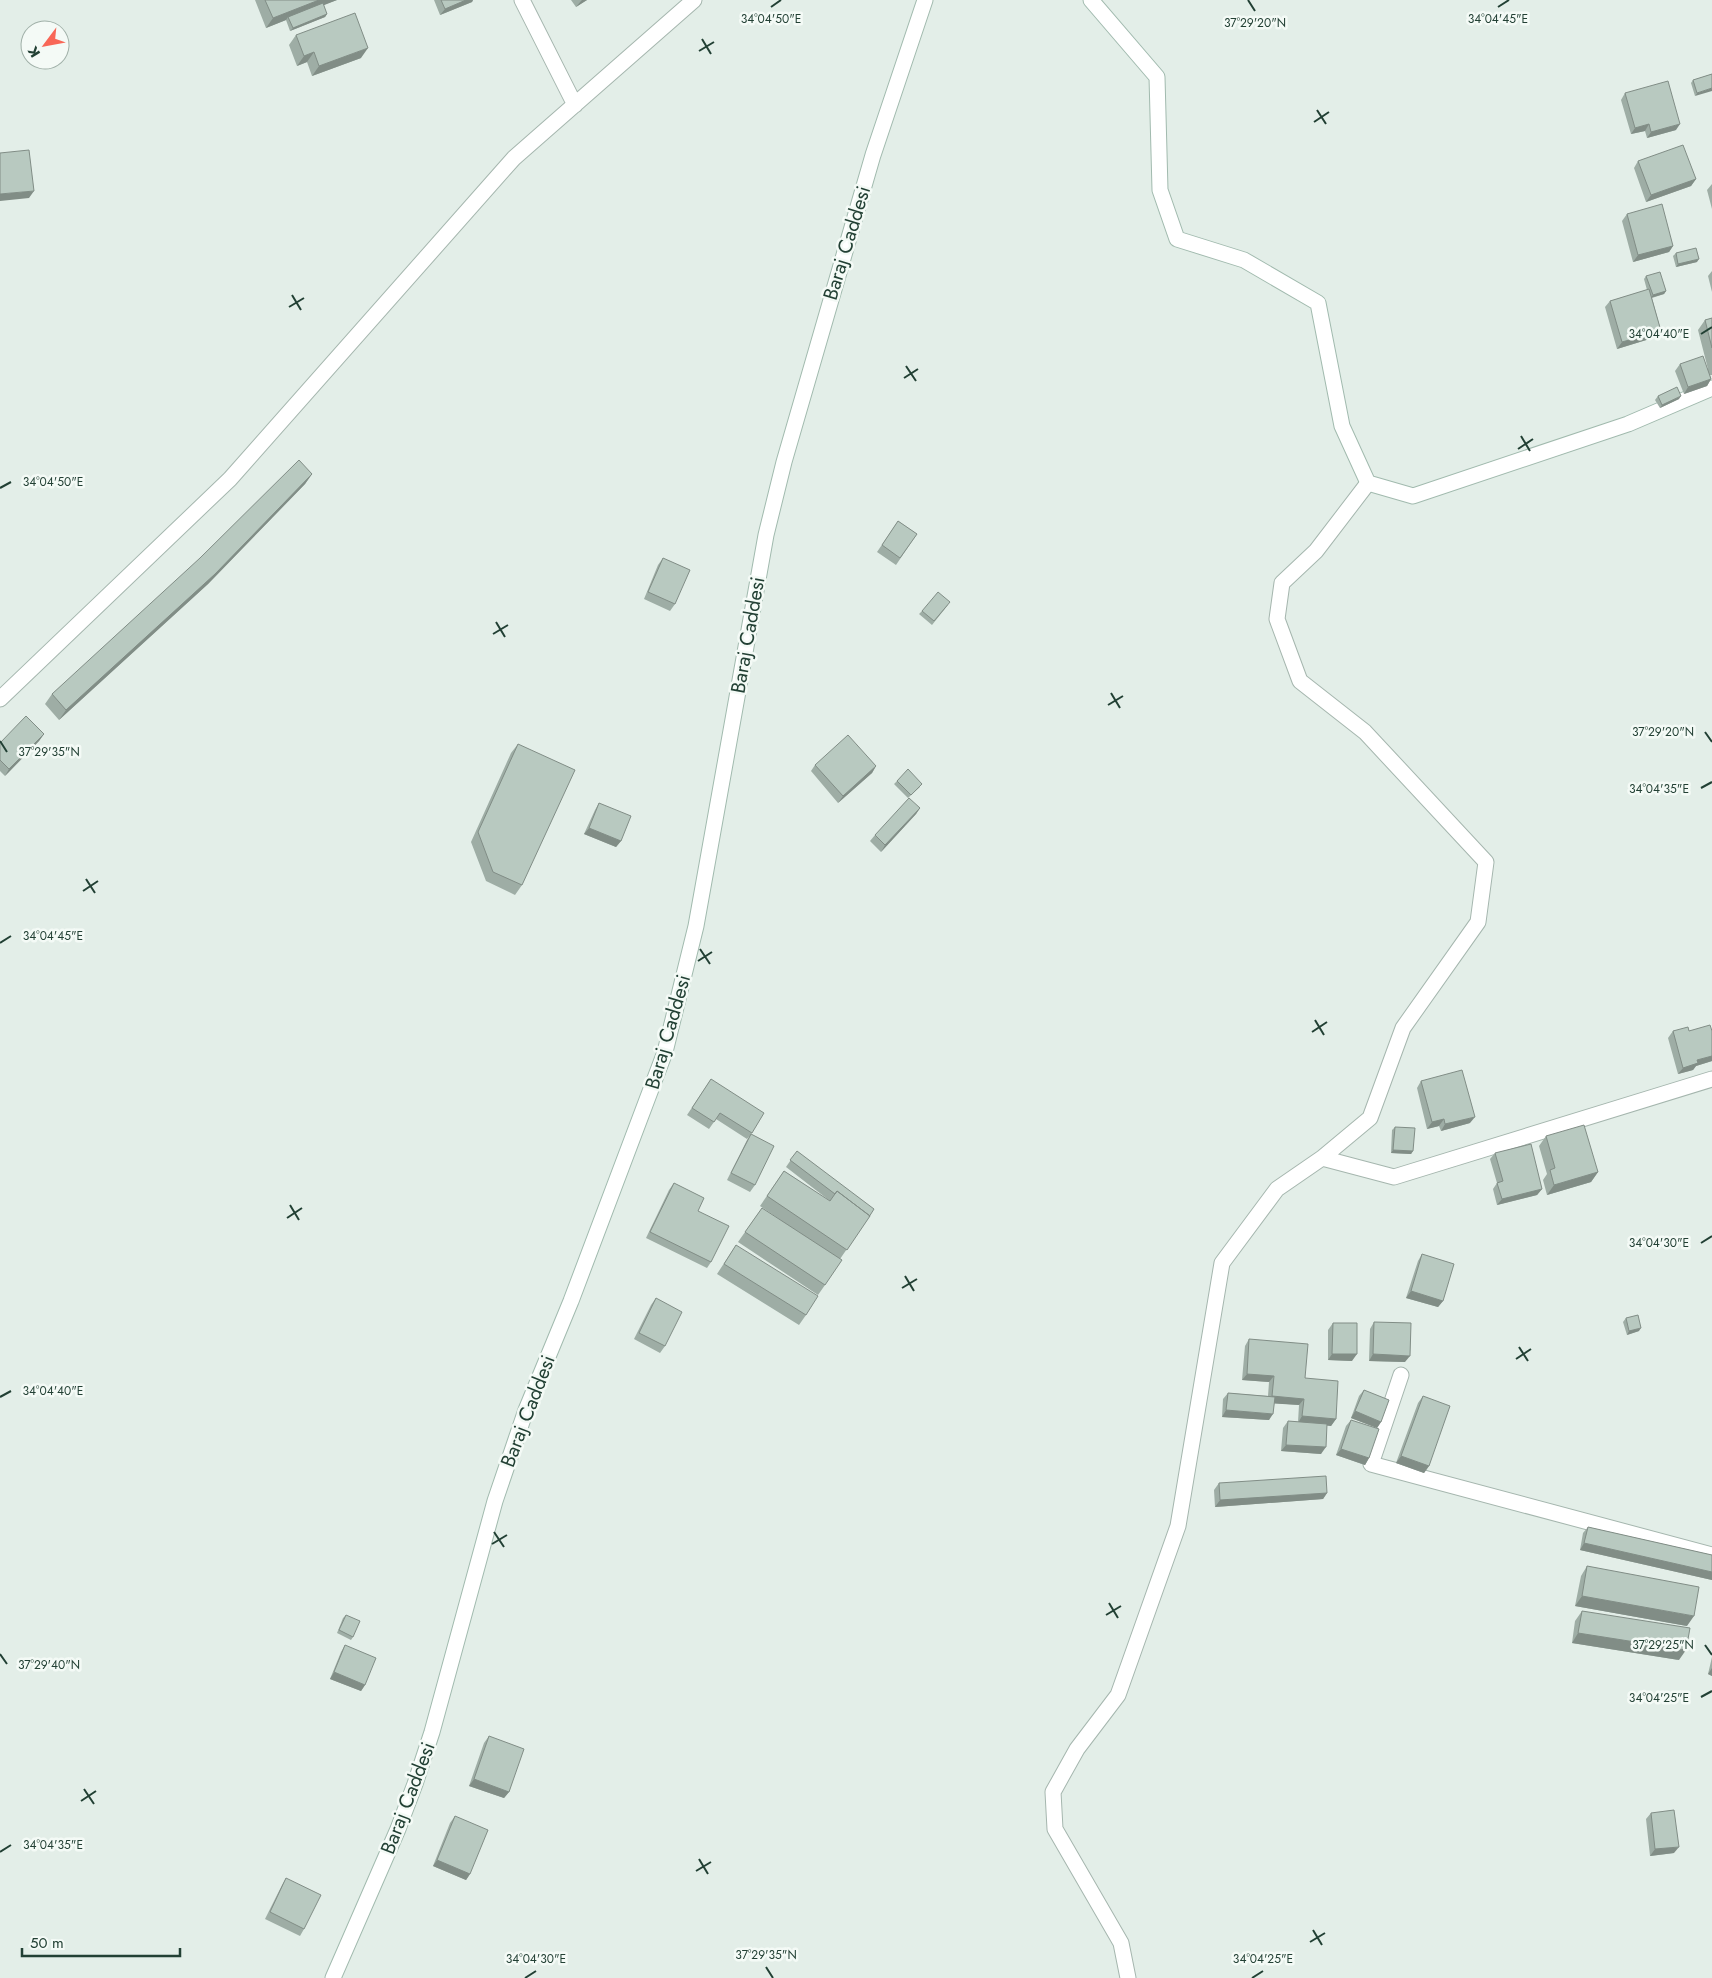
<svg xmlns="http://www.w3.org/2000/svg" width="1712" height="1978" viewBox="0 0 1712 1978" font-family="Jost,sans-serif">
<rect width="100%" height="100%" fill="#e3eee8"/>
<g fill="none" stroke-linecap="round" stroke-linejoin="round">
<defs>
<path id="street" d="M522,0l53,105
M0,699l230,-220 284,-321 180,-158
M1322,1158l72,19 318,-98
M1401,1375l-30,89 341,91
M1128,1978l-7,-35 -66,-114 -2,-37 24,-43 41,-54 60,-169 44,-263 55,-74 45,-31 48,-40 33,-90 75,-106 8,-60 -121,-130 -65,-51 -23,-62 5,-36 34,-32 52,-68"/>
<path id="secondary" d="M1091,0l66,77 3,113 17,49 67,21 74,43 24,123 26,57 45,13 215,-72 84,-36
M333,1978l65,-149 17,-45 17,-52 63,-231 31,-91 45,-109 94,-249 31,-126 70,-391 18,-73 89,-307 52,-155"/>
</defs>
<use href="#street" stroke="#a5b6ae" stroke-width="17"/>
<use href="#secondary" stroke="#a1baae" stroke-width="17"/>
<use href="#street" stroke="#fff" stroke-width="15"/>
<use href="#secondary" stroke="#fff" stroke-width="15"/>
</g>
<path fill="#9eada5" d="M255,0h82l-14,5 4,9 -2,3 -35,14 -4,-11 -20,8z
M434,0h39l-1,2 -32,13z
M571,0h16l-11,7z
M296,35l65,23 -49,18 -5,-14 -10,4 -8,-21z
M1712,74l-17,22 -4,-13 2,-3z
M1625,93l51,37 -29,8 -2,-7 -14,3 -10,-34z
M1638,161l58,18 -5,7 -45,16 -12,-34z
M1712,184v25l-5,-19z
M1627,214l46,32 -4,6 -36,10 -11,-41z
M1676,253l21,9 -21,5 -3,-11z
M1712,271v21l-4,-16z
M1646,276l20,15 -2,3 -12,4 9,33 -5,6 -39,12 -12,-42 5,-6 37,-11 -3,-11z
M1712,318v57h-2l1,4 -4,7 -23,8 -9,-23 5,-7 28,5 -10,-39 7,-10z
M1658,396l21,3 -19,9 -5,-8z
M312,474l-7,10 -97,100 -149,136 -14,-16 7,-10z
M898,521l19,13 -21,31 -19,-13z
M663,558l12,46 -5,7 -26,-12 14,-34z
M948,605l-16,20 -13,-11 3,-3z
M44,734l-5,7 -34,35 -5,-5v-28z
M518,744l4,141 -7,10 -29,-14 -15,-39 40,-89z
M815,765l61,1 -4,7 -34,30 -27,-32z
M897,781l23,6 -12,11 -14,-14z
M599,803l22,38 -5,6 -32,-13 11,-24z
M920,808l-4,6 -35,38 -11,-11 5,-6z
M1673,1031h39v30l-16,5 -3,4 -15,4 -10,-36z
M711,1079l41,54 -5,6 -31,-20 -7,10 -22,-14z
M1421,1081l49,42 -29,8 -2,-5 -12,3 -10,-41z
M1395,1127l18,24 -2,3 -20,-1 1,-23z
M751,1134l4,51 -5,7 -23,-12 20,-40z
M1546,1136l52,36 -7,10 -44,13 -4,-15 4,-6 -8,-28z
M797,1151l70,69 -27,39 -15,26 -7,10 -80,-53 24,-34 20,13 -22,-15 24,-35 45,30h1l-44,-34z
M1495,1153l47,36 -5,6 -40,10 -4,-16 4,-6 -7,-24z
M674,1183l24,28 13,51 -4,6 -61,-30 23,-48z
M736,1245l70,70 -7,10 -82,-51z
M1422,1254l21,47 -5,6 -32,-9 12,-37z
M656,1298l9,48 -5,7 -26,-14 17,-34z
M1626,1318l13,13 -12,4 -4,-13z
M1374,1322l31,40 -36,-1 1,-32z
M1333,1323l19,38 -24,-1v-30z
M1249,1339l56,39 31,41 -5,7 -4,-1 -6,29 -40,-3 2,-23 5,-7 10,1 1,-17 -25,-2 -5,17 -47,-3 1,-18 5,-6 40,3 1,-14 -27,-2 3,-34z
M1364,1390l17,32 -4,6 -26,-10 8,-22z
M1423,1396l6,70 -5,7 -28,-10 22,-60z
M1351,1420l18,38 -4,7 -29,-10 10,-29z
M1219,1483l108,10 -4,6 -108,8 -1,-17z
M1588,1527l124,28v25l-132,-30 3,-17z
M1587,1566l100,60 -112,-20 6,-30z
M1582,1611l97,49 -107,-17 3,-22z
M346,1615l7,22 -2,3 -14,-7 6,-15z
M345,1645l20,40 -4,6 -31,-12 11,-27z
M1712,1657v19l-4,-2z
M489,1736l20,56 -5,6 -35,-12 15,-43z
M1651,1813l23,40 -24,3 -4,-37z
M455,1816l15,58 -4,6 -33,-14 17,-43z
M286,1878l18,51 -4,7 -35,-17 17,-34z"/>
<path fill="#818d86" d="M319,0h18l-48,19 -1,-2 -2,3 -20,8 7,-10z
M466,0h7l-1,2 -32,13 5,-6z
M582,0h5l-11,7 5,-6z
M327,14l-2,3 -35,14 3,-3z
M368,48l-7,10 -49,18 7,-10z
M314,52l-7,10 -10,4 7,-10z
M1712,88v3l-17,5 2,-3z
M1649,124l-4,7 -14,3 4,-6z
M1680,124l-4,6 -29,8 4,-6z
M1696,179l-5,7 -45,16 5,-7z
M34,191l-5,7 -29,3v-7z
M1673,246l-4,6 -36,10 5,-7z
M1699,259l-2,3 -21,5 2,-3z
M1666,291l-2,3 -14,4 3,-3z
M1661,331l-5,6 -39,12 5,-7z
M1711,379l-4,7 -23,8 4,-7z
M1681,396l-2,3 -19,9 2,-3z
M312,474l-7,10 -97,100 -149,136 7,-10z
M44,734l-5,7 -34,35 4,-7z
M876,766l-4,7 -34,30 5,-7z
M920,808l-4,6 -35,38 4,-7z
M589,828l32,13 -5,6 -32,-13z
M1712,1056v5l-16,5 -3,4 -15,4 5,-6 14,-8z
M1475,1117l-5,6 -29,8 4,-7z
M1444,1119l-5,7 -12,3 5,-7z
M1393,1150l20,1 -2,3 -20,-1z
M1598,1172l-7,10 -44,13 7,-10z
M1542,1189l-5,6 -40,10 5,-6z
M1411,1291l32,10 -5,6 -32,-9z
M1641,1328l-2,3 -12,4 2,-4z
M1332,1354h25l-5,7 -24,-1z
M1373,1354l37,2 -5,6 -36,-1z
M1247,1374l27,2 -5,6 -27,-2z
M1272,1396l32,3 -5,6 -31,-2z
M1226,1410l47,4 -4,6 -47,-3z
M1355,1411l26,11 -4,6 -26,-10z
M1302,1416l34,3 -5,7 -33,-3z
M1286,1445l40,2 -5,7 -40,-3z
M1341,1449l28,9 -4,7 -29,-10z
M1401,1456l28,10 -5,7 -28,-10z
M1327,1493l-4,6 -108,8 5,-7z
M1584,1543l128,29v8l-132,-30z
M1582,1596l112,20 -7,10 -112,-20z
M1578,1633l108,17 -7,10 -107,-17z
M1712,1668v8l-4,-2z
M334,1672l31,13 -4,6 -31,-12z
M474,1779l35,13 -5,6 -35,-12z
M1679,1847l-5,6 -24,3 5,-7z
M437,1860l33,14 -4,6 -33,-14z"/>
<path fill="#b8c9c0" stroke="#818d86" d="M265,0h54l-46,18z
M441,0h25l-21,9z
M323,3l4,11 -34,14 -5,-11z
M355,13l13,35 -49,18 -5,-14 -10,4 -8,-21z
M1712,74v14l-15,5 -4,-13z
M1668,81l12,43 -29,8 -2,-8 -14,4 -10,-35z
M1683,145l13,34 -45,16 -13,-34z
M29,150l5,41 -34,3v-41z
M1662,204l11,42 -35,9 -11,-41z
M1696,248l3,11 -21,5 -2,-11z
M1660,272l6,19 -13,4 -7,-19z
M1649,289l12,42 -39,11 -12,-41z
M1712,318v30l-7,-28z
M1703,356l8,23 -23,8 -8,-23z
M1677,387l4,9 -19,9 -4,-9z
M299,460l13,14 -97,100 -149,136 -14,-16 148,-136z
M898,521l19,13 -17,24 -18,-13z
M663,558l27,12 -15,34 -27,-12z
M938,592l12,10 -16,19 -12,-10z
M26,716l18,18 -35,35 -9,-9v-17z
M848,735l28,31 -33,30 -28,-31z
M518,744l57,26 -53,115 -29,-13 -15,-40z
M908,769l14,15 -11,11 -14,-14z
M909,798l11,10 -35,37 -10,-10z
M599,803l32,13 -10,25 -32,-13z
M1710,1025l2,6v25l-15,4 1,3 -15,5 -10,-37 15,-4 1,4z
M1462,1070l13,47 -30,7 -1,-5 -12,3 -11,-41z
M711,1079l53,34 -12,20 -32,-20 -6,9 -22,-14z
M1584,1125l14,47 -44,13 -4,-15 5,-2 -9,-32z
M1395,1127l20,1 -2,23 -20,-1z
M751,1134l23,12 -19,39 -24,-12z
M1531,1144l11,45 -40,10 -5,-16 6,-2 -8,-28z
M797,1151l77,58 -5,8 1,-1 -33,-25 -2,3 -45,-34z
M784,1171l46,30 7,-10 33,25 -23,34 -80,-54z
M674,1183l30,15 -6,13 31,15 -18,36 -61,-30z
M762,1208l80,52 -17,25 -80,-53z
M736,1245l82,51 -12,19 -82,-51z
M1422,1254l32,10 -11,37 -32,-10z
M656,1298l26,14 -17,34 -26,-13z
M1638,1315l3,13 -12,3 -3,-13z
M1374,1322l37,1 -1,33 -37,-2z
M1333,1323h24v31h-25z
M1249,1339l59,5 -3,34 33,3 -2,38 -34,-3 2,-17 -32,-3 2,-20 -27,-2z
M1364,1390l25,10 -8,22 -26,-11z
M1228,1393l47,4 -2,17 -47,-4z
M1423,1396l27,10 -21,60 -28,-10z
M1351,1420l28,9 -10,29 -28,-9z
M1288,1421l39,3 -1,23 -40,-2z
M1326,1476l1,17 -107,7 -1,-17z
M1588,1527l124,28v17l-128,-29z
M1587,1566l112,21 -5,29 -112,-20z
M1582,1611l108,17 -4,22 -108,-17z
M346,1615l14,6 -7,16 -14,-7z
M345,1645l31,13 -11,27 -31,-13z
M489,1736l35,13 -15,43 -35,-13z
M1674,1810l5,37 -24,2 -4,-36z
M455,1816l33,14 -18,44 -33,-14z
M286,1878l35,17 -17,34 -34,-17z"/>
<path fill="none" stroke="#224034" stroke-width="2" d="M1248,0l7,11M771,7l10,-7M1498,7l11,-7M702,39l9,15M699,51l15,-9M1317,110l9,14M1314,122l15,-10M292,295l9,15M289,307l15,-9M1701,334l11,-7M906,366l10,15M904,378l14,-9M1521,436l9,15M1518,449l15,-10M0,488l11,-6M496,622l9,15M493,634l15,-9M1111,693l9,15M1108,705l15,-9M1705,732l7,10M0,741l7,11M1701,788l11,-6M86,879l9,14M83,891l15,-10M0,943l11,-7M700,949l10,15M698,961l14,-9M1315,1020l9,15M1312,1032l15,-10M290,1205l9,15M287,1218l15,-10M1701,1243l11,-7M905,1276l9,15M902,1288l15,-9M1519,1347l9,14M1516,1359l15,-10M0,1397l11,-6M494,1532l10,15M492,1544l15,-9M1109,1603l9,15M1106,1615l15,-9M1705,1645l7,10M0,1654l7,10M1701,1697l11,-6M84,1789l10,15M81,1801l15,-10M0,1852l11,-7M699,1859l9,15M696,1871l15,-9M1313,1930l9,15M1310,1942l15,-9M766,1967l7,11M525,1978l11,-7M1252,1978l11,-7"/>
<g text-anchor="middle" dominant-baseline="central" stroke-width="5" stroke-linejoin="round" paint-order="stroke">
<g font-size="20" fill="#224034" stroke="#f4faf6">
<text transform="translate(847 243) rotate(-73)">Baraj Caddesi</text>
<text transform="translate(748 635) rotate(-80)">Baraj Caddesi</text>
<text transform="translate(668 1032) rotate(-74)">Baraj Caddesi</text>
<text transform="translate(528 1411) rotate(-69)">Baraj Caddesi</text>
<text transform="translate(408 1798) rotate(-69)">Baraj Caddesi</text>
</g>
</g>
<g font-size="12" text-anchor="middle" fill="#224034" stroke="#f4faf6" stroke-width="5" stroke-linejoin="round" paint-order="stroke">
<text x="771" y="23">34°04'50"E</text>
<text x="1498" y="23">34°04'45"E</text>
<text x="1255" y="27">37°29'20"N</text>
<text x="1659" y="338">34°04'40"E</text>
<text x="53" y="486">34°04'50"E</text>
<text x="1663" y="736">37°29'20"N</text>
<text x="49" y="756">37°29'35"N</text>
<text x="1659" y="793">34°04'35"E</text>
<text x="53" y="940">34°04'45"E</text>
<text x="1659" y="1247">34°04'30"E</text>
<text x="53" y="1395">34°04'40"E</text>
<text x="1663" y="1649">37°29'25"N</text>
<text x="49" y="1669">37°29'40"N</text>
<text x="1659" y="1702">34°04'25"E</text>
<text x="53" y="1849">34°04'35"E</text>
<text x="766" y="1959">37°29'35"N</text>
<text x="536" y="1963">34°04'30"E</text>
<text x="1263" y="1963">34°04'25"E</text>
</g>
<g transform="translate(45 45) rotate(238)"><circle r="24" fill="#f4faf6" stroke="#a0b0a8"/>
<path d="M0-4L9 19L0 12L-9 19Z" fill="#f86757"/>
<text y="-8" font-size="14" font-weight="bold" text-anchor="middle" fill="#224034">K</text>
</g>
<path d="M22 1948v8h158v-8" fill="none" stroke="#224034" stroke-width="2.5"/>
<text x="30" y="1948" font-size="15" fill="#224034" stroke="#f4faf6" stroke-width="4" paint-order="stroke">50 m</text>
</svg>
